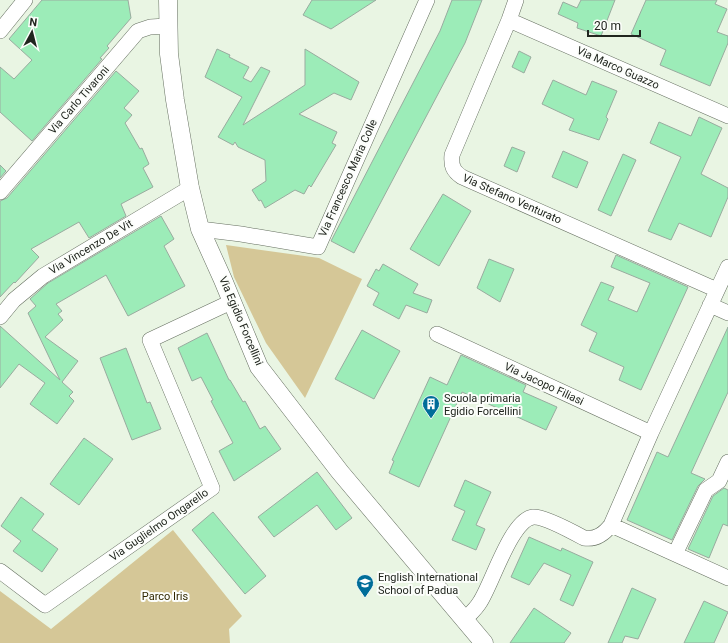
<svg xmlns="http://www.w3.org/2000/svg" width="728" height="643" viewBox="0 0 728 643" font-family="Roboto,sans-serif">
<rect width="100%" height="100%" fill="#e9f5e3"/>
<path fill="#d5c797" d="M226,245l93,13 43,21 -57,119 -39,-55 -32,-66z
M173,530l69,86 -13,13 1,14h-230v-52l51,38z"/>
<path fill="#9cecb8" stroke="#99ab9f" d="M42,0h86l3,18 -24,28 2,2 -9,10 2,1 -70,82 -32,-29v-45l14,12 18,-19 -23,-21z
M312,0h64l-45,29 -28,-14z
M452,0h30l-17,43 -111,210 -23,-12 109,-210z
M581,0h34l-14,36 -24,-8 1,-5 -20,-9 5,-12 14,6z
M646,0h71l-2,4 12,5 -10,23 11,4v7l-18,43 -50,-21 6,-15 -35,-16z
M217,49l13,6 -1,2 20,10 -6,11 8,4 10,-15 9,4 -27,54 62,-40v-36l54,33 -8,18 -17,-7 -35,21 38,18 -5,11 4,2 -25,42 -2,-2 -5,9 -9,-4 -30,18 -4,-8 -2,1 -7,-11 14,-9 -1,-21 -27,-13 -3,-5 -2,3 -15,-8 24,-40 -37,-20z
M519,51l12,6 -7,16 -12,-6z
M116,71l23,20 -15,17 8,7 -7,8 15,26 2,-1 7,16 -6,4 10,19 -32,17 5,12 -37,22 -10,-16 -48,27 8,8 -24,26 -1,-1 -14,15v-96l7,-3z
M553,80l33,15 6,-14 25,10 -11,26 2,2 -9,21 -30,-10 5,-11 -32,-15z
M699,117l23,11 -21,46 27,14v9l-17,40 -32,-14 -8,17 -23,-9 33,-74 -31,-14 9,-21 32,14z
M512,147l13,5 -8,20 -13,-6z
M563,151l25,11 -11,26 -25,-11z
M623,154l13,6 -25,56 -13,-6z
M0,165l6,6 -6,7z
M443,194l28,17 -32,55 -29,-17z
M161,216l13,23 -10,7 21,40 -57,30 -22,-41 -50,29 6,7 -4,3 5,6 -18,17 33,24 -16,21 11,10 -4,4 5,5 -17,23 -27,-20 15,-21 -26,-19 -19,24v-62l60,54 -32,-67 8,-7 -6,-7 18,-16z
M616,255l72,32 -47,103 -22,-10 5,-13 -35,-16 8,-18 -16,-8 20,-43 13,5 -6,13 29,12 13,-29 -39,-16z
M489,259l25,10 -14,33 -23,-14z
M383,264l35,20 -5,9 19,7 -5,13 -21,-8 -7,14 -26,-14 6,-12 -12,-7 9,-17 3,2z
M728,327v65l-37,81 14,6 -7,7 -26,54 -45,-20 30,-68 11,5z
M362,330l38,21 -26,48 -39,-20z
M207,333l22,47h1l13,22 2,-1 15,28 5,-3 16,23 -47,32 -15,-30 14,-8 -22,-42 2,-1 -12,-23 -9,4 -14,-33z
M126,348l21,55 3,-1 11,27 -29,11 -32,-82z
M461,355l65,30 -3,7 34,15 -11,23 -84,-38 -43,95 -30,-14 5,-12 -2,-1 38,-83 17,8z
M84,438l29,21 -34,46 -29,-21z
M317,472l35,46 -16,12 -19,-25 -43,32 -16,-20z
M465,480l26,12 -15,33 9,4 -9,21 -24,-10 13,-29 -11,-5z
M724,488l4,2v36l-5,-2 -14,34 -21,-9 25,-53z
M21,497l23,17 -12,16 26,19 -16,23 -29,-21 8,-10 -20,-15z
M213,512l53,64 -21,18 -53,-64z
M529,537l32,14 1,-3 31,14 -20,44 -13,-6 11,-25 -27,-12 -15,22 -18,-8z
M632,588l24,11 -18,40 -13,-3 -3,7h-14z
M704,601l24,11 -14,31h-30z
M534,608l37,25 -7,10h-54z"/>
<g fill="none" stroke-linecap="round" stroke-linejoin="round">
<defs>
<path id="minor" d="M516,0l-7,20 -57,135c-1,11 1,16 10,22l255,113
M509,20l219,96
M0,31l25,-31
M0,192l138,-161 12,-4 17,-1
M200,229l41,5 77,13 109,-247
M710,305l18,8
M0,317l14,-17 29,-24 147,-88
M437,334l214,99
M611,525l117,53
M675,554l31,-64 13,-9 9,-19
M0,571l45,34 167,-117 -62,-148 81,-38
M464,620c6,-6 12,-11 16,-18 12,-18 31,-82 53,-85 11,-1 40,15 51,21 12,2 20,-4 27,-13l40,-92 77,-166"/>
<path id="tertiary" d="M168,0l1,54 6,46 15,88 10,41 23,51 36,87 81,105 144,171"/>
</defs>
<use href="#minor" stroke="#656f60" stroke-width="16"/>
<use href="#tertiary" stroke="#656f60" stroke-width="19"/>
<use href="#minor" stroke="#fff" stroke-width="15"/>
<use href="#tertiary" stroke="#fff" stroke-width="18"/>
</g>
<defs>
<symbol id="building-pin" viewBox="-11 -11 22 30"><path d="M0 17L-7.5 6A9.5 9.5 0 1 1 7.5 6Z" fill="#006d99" stroke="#fcfefb"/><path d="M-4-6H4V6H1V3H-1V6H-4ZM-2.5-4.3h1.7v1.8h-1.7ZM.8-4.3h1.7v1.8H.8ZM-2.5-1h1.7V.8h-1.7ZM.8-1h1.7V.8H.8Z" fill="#fff"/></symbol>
<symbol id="school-pin" viewBox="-11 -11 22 30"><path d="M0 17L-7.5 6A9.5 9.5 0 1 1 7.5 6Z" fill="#006d99" stroke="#fcfefb"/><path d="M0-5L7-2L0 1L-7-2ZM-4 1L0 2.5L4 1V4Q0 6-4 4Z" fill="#fff"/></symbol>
</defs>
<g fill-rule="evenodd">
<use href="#building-pin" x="421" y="394" width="20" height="27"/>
<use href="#school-pin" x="355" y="573" width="20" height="27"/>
</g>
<g text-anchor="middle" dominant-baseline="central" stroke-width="4" stroke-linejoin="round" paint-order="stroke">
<g font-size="11" fill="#21261f" stroke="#fcfefb">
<text transform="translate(618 68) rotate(24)">Via Marco Guazzo</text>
<text transform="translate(79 100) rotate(-49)">Via Carlo Tivaroni</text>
<text transform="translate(348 178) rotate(-66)">Via Francesco Maria Colle</text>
<text transform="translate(512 199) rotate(24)">Via Stefano Venturato</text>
<text transform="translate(91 247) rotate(-31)">Via Vincenzo De Vit</text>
<text transform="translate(241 321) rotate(67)">Via Egidio Forcellini</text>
<text transform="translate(544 384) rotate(25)">Via Jacopo Filiasi</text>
<text transform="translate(159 525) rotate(-35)">Via Guglielmo Ongarello</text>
</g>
<g font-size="11" fill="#21261f" stroke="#fcfefb" text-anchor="start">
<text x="444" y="398">Scuola primaria<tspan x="444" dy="13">Egidio Forcellini</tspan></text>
<text x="378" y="577">English International<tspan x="378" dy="13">School of Padua</tspan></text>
</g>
<g font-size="11" fill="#322903" stroke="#fcfefb">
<text x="165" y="596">Parco Iris</text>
</g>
</g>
<g transform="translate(32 32) rotate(7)" stroke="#fcfefb" stroke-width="3" paint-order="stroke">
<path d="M0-3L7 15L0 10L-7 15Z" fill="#21261f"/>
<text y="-6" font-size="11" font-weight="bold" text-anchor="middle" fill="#21261f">N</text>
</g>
<path d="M588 30v6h52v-6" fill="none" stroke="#21261f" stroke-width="2"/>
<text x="594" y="30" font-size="12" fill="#21261f" stroke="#fcfefb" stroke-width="3" paint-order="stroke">20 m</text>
</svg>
